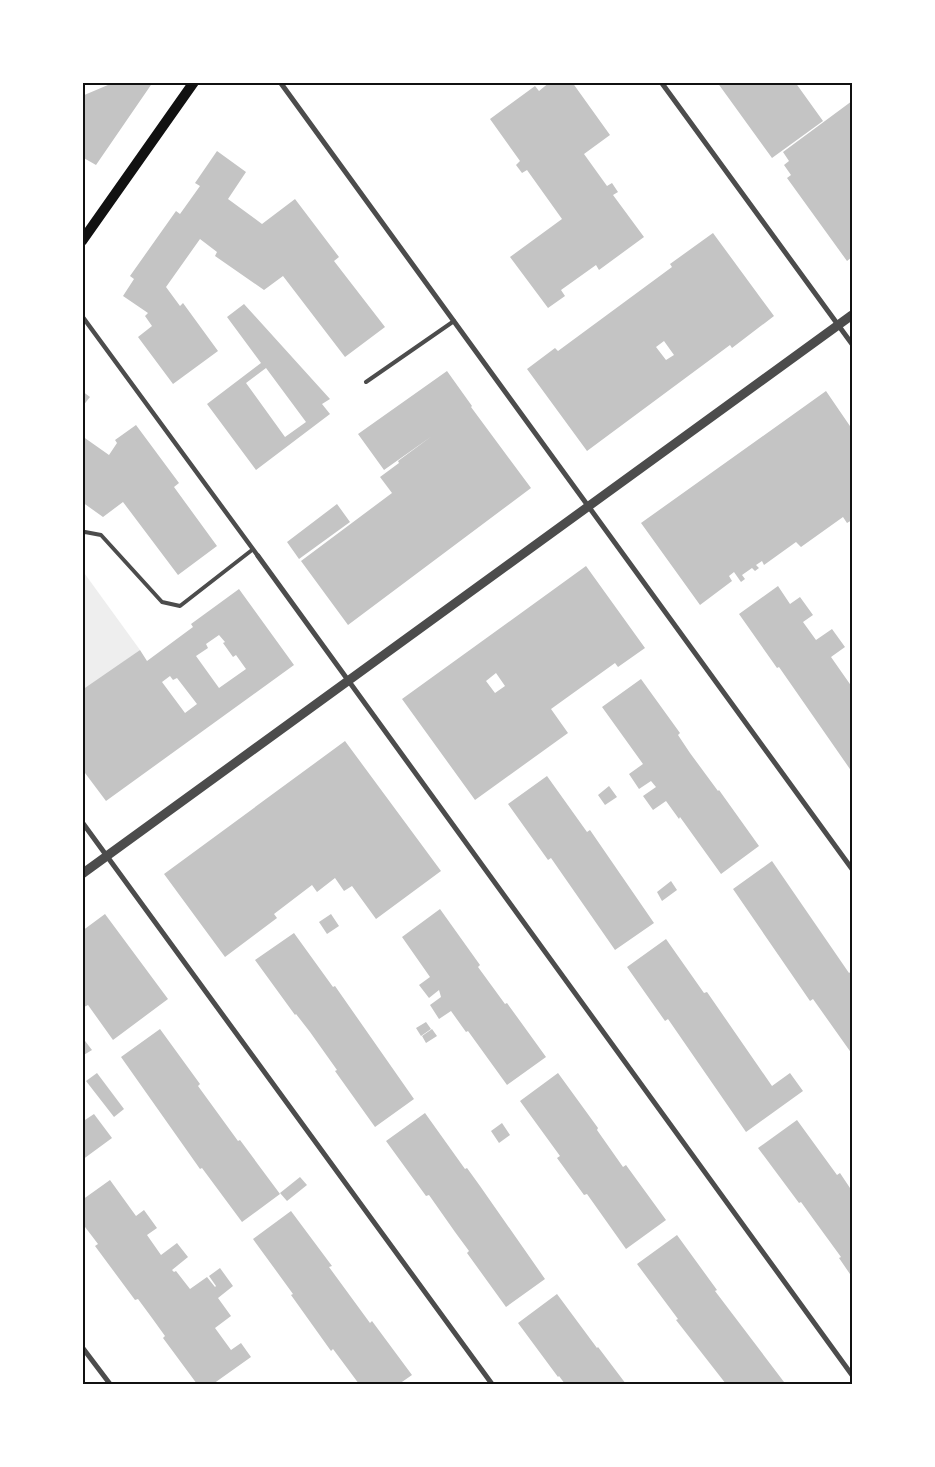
<svg xmlns="http://www.w3.org/2000/svg" width="935" height="1467" viewBox="0 0 935 1467" font-family="'Roboto Condensed',sans-serif">
<rect width="100%" height="100%" fill="#fff"/>
<path fill="#eee" d="M82,570l58,80 -57,41h-1z"/>
<path fill="#c4c4c4" fill-rule="evenodd" d="M115,82h38l-57,83 -14,-8v-61z
M550,82h22l38,53 -26,19 23,32 5,-3 6,9 -5,3 31,42 -45,33 -3,-5 -35,25 4,6 -17,12 -38,-51 52,-38 -35,-49 -5,3 -6,-8 4,-4 -30,-42 45,-33 4,5z
M717,82h78l28,39 -51,37z
M852,101v156l-5,4 -60,-83 4,-3 -7,-10 5,-4 -6,-9z
M217,151l29,21 -18,27 34,25 33,-25 44,58 -5,4 51,66 -40,30 -62,-81 -19,14 -49,-34 2,-4 -17,-13 -34,48 14,19 3,-3 35,48 -45,33 -35,-47 14,-11 -7,-10 3,-3 -25,-17 11,-17 -4,-3 46,-65 4,3 20,-28 -5,-3z
M713,233l61,83 -42,32 -2,-3 -143,106 -60,-82 28,-21 3,3 114,-84 -2,-3zM664,341l10,14 -8,5 -10,-13z
M244,304l86,95 -8,5 8,10 -74,56 -49,-66 54,-41 -34,-46zM266,368l40,54 -21,15 -39,-54z
M447,371l25,35 -1,1 60,81 -183,137 -47,-64 91,-68 -12,-16 19,-14 -1,-2 34,-25 -48,34 -26,-36z
M82,391l8,6 -8,10z
M826,391l26,38v91l-5,3 -4,-6 -42,30 -5,-5 -32,23 -2,-4 -6,4 3,3 -4,3 -3,-3 -10,7 3,4 -4,3 -7,-10 -5,4 3,5 -32,24 -59,-82z
M136,425l43,58 -5,4 43,59 -39,29 -55,-73 -20,15 -21,-15v-66l27,19 8,-12 -2,-3z
M337,504l13,18 -51,37 -12,-17z
M586,566l59,82 -27,19 -3,-4 -64,46 17,24 -93,67 -73,-101zM496,673l9,13 -10,7 -9,-12z
M778,586l12,18 10,-7 13,18 -10,7 13,18 16,-11 13,18 -14,10 21,30v85l-73,-105 -2,1 -38,-54z
M239,589l55,76 -188,136 -24,-32v-79l58,-40 7,11 46,-34 -2,-3zM219,635l6,7 -2,1 10,14 3,-2 10,14 -27,19 -23,-32 12,-8 -2,-4zM170,676l3,4 4,-2 20,26 -12,9 -23,-31z
M641,679l39,54 -2,2 12,18 28,38 1,-1 40,56 -38,28 -41,-57 -1,2 -13,-18 -13,9 -10,-14 13,-9 -5,-6 -12,8 -10,-15 14,-10 -41,-57z
M345,741l96,130 -65,48 -24,-33 -8,5 -9,-13 -18,14 -5,-7 -38,29 3,4 -52,39 -61,-83z
M547,776l40,56 3,-2 64,93 -39,27 -64,-92 -3,2 -40,-56z
M609,786l8,11 -12,8 -7,-10z
M772,861l77,112 3,-2v83l-39,-55 -3,2 -77,-112z
M671,881l6,9 -15,11 -5,-9z
M440,909l40,56 -2,2 27,37 2,-1 39,54 -39,28 -39,-54 -2,1 -15,-21 -12,8 -9,-14 11,-8 -2,-7 -10,8 -10,-13 11,-8 -28,-40z
M105,914l63,85 -55,41 -25,-35 -6,3v-77z
M331,914l8,12 -12,8 -8,-12z
M294,933l39,54 2,-1 79,113 -39,28 -40,-56 2,-1 -27,-38 -14,-18 -1,1 -40,-55z
M666,939l38,54 3,-1 65,94 18,-13 13,18 -57,41 -78,-113 -3,2 -38,-54z
M426,1022l5,7 -10,7 -5,-8z
M160,1029l40,55 -2,2 40,55 2,-1 40,54 -38,28 -40,-54 -2,1 -79,-112z
M432,1029l5,7 -11,7 -4,-7z
M82,1037l10,13 -10,6z
M97,1073l27,36 -10,8 -28,-36z
M558,1073l40,55 -1,2 26,37 3,-2 40,55 -40,29 -39,-55 -3,1 -27,-37 3,-2 -40,-55z
M425,1113l40,56 2,-1 13,18 65,93 -39,28 -39,-54 2,-2 -14,-19 -26,-37 -3,1 -40,-55z
M94,1114l18,24 -30,22v-38z
M797,1120l40,55 3,-2 12,18v86l-13,-19 2,-1 -27,-37 -13,-18 -2,1 -41,-55z
M502,1123l8,12 -11,8 -8,-12z
M300,1177l7,8 -20,16 -7,-8z
M110,1180l26,36 8,-6 13,18 -10,7 14,20 16,-12 11,14 -16,13 2,2 2,-1 14,18 17,-12 8,10 1,-1 -7,-10 11,-8 13,18 -15,12 13,18 -16,12 16,22 10,-7 10,14 -38,27h-16l-34,-46 2,-2 -13,-18 -14,-19 -3,1 -40,-54 3,-2 -16,-21v-23z
M291,1211l41,55 -3,1 41,56 2,-2 40,54 -13,9h-40l-26,-35 -2,2 -40,-56 2,-1 -40,-55z
M677,1235l40,55 -2,1 69,91 -3,2h-55l-50,-64 2,-1 -41,-55z
M557,1294l40,54 1,-1 28,37h-61l-6,-8 -1,1 -40,-54z"/>
<g fill="none" stroke-linecap="round" stroke-linejoin="round">
<path stroke="#4c4c4c" stroke-width="4" d="M366,382l88,-61
M82,533l3,-1 16,3 61,67 18,4 72,-56"/>
<path stroke="#4c4c4c" stroke-width="4.5" d="M82,316l176,240"/>
<path stroke="#4c4c4c" stroke-width="5" d="M280,82l572,787
M661,82l191,262
M258,556l594,819
M82,822l410,562
M82,1347l28,37"/>
<path stroke="#4c4c4c" stroke-width="9" d="M82,874l770,-559"/>
<path stroke="#111" stroke-width="10" d="M82,241l112,-159"/>
</g>
<rect width="935" height="1467" fill="none" stroke="#ffffff" stroke-width="168"/>
<rect x="84" y="84" width="767" height="1299" fill="none" stroke="#111" stroke-width="2"/>
</svg>
